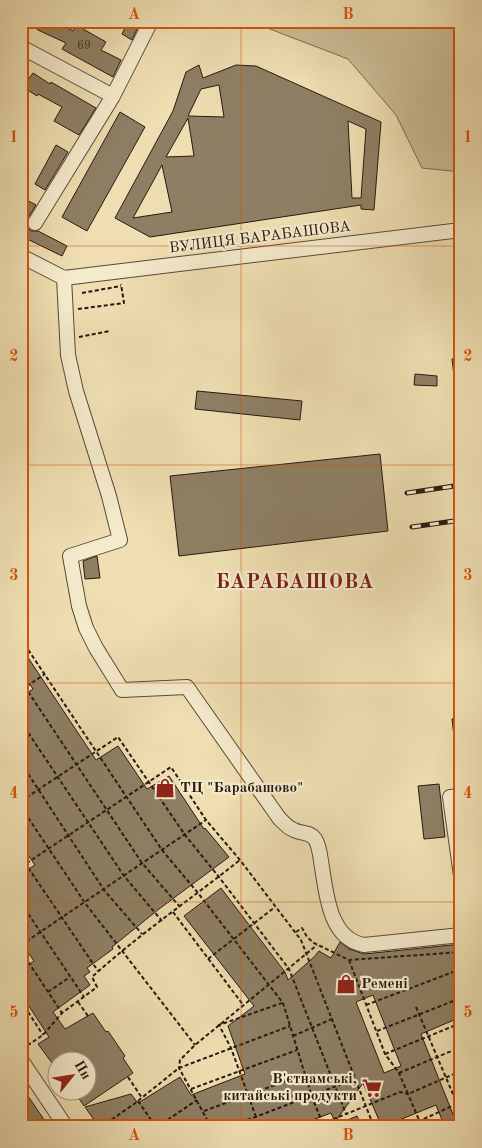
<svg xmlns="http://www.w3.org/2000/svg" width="482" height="1148" viewBox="0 0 482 1148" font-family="'Old Standard TT',serif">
<rect width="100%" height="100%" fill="#eedeb1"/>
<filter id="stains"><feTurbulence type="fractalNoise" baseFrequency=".004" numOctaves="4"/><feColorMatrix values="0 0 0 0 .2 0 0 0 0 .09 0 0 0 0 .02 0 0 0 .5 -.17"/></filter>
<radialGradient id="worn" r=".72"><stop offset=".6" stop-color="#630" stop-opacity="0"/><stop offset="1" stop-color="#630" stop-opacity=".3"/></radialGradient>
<path fill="#ccbd96" stroke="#7a6b54" d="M249,21h212v151l-39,-4 -26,-53 -48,-56z"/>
<path fill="#8e7f64" stroke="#271911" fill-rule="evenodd" d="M28,21h26l19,10 3,-6 30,17 -5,8 20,10 -8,17 -51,-28 4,-6 -28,-13z
M127,24l10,5 -5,11 -10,-6z
M199,65l4,13 33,-13 20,1 125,56 -7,88 -13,-1v-4l-211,32 -35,-19 58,-107 13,-39zM219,85l5,32 -36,-1 13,-27zM188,118l6,38 -28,1zM348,121l18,8 -5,69h-9zM162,165l10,47 -39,6z
M33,73l17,11 1,-2 45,26 -17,27 -25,-14 8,-14 -24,-13 -1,2 -14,-9z
M120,112l25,15 -58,104 -25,-14z
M56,145l12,7 -23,38 -10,-6z
M21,197l15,8 -9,14 1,9 3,3h7l29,15 -5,10 -41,-20z
M461,358v26h-6l-3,-25z
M415,374l22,2v10l-23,-1z
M197,391l105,10 -2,19 -105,-11z
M380,454l8,77 -209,25 -9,-80z
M97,556l3,22 -15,1 -2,-18z
M21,647l75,113 22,-14 29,43 22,-13 35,53 1,-1 24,29 -70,52 -47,38 1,2 -26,19 3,4 -6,4 6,9 -37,27 12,17 28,-16 13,19 2,-1 17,25 -2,2 10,15 -49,33 -11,-16h15v-30h-30v11l-20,-27 11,-7 -28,-43v-24l13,-9 -13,-19v-56l3,-2 -3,-4v-6l14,-9 -14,-20v-7l3,-2 -3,-5v-134l12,-8 -12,-18z
M461,718v27h-6l-3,-26z
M439,784l6,53 -21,2 -6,-53z
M221,888l64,84 3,8 26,-23 5,-6 12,7 9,-16 9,7 15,5 97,-10v5h-5l5,12v56l-40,17 37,93h-13l-9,-22 -54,22 -19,-44 -28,39 -4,-9 -37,14h-195l-14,-20 46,-13 7,9 42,-26 11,18 54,-21 -17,-48 26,-20 -70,-90zM373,995l28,71 -17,7 -28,-71z
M21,1086l9,13 19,28h-28z
M357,1116l5,11h-31z"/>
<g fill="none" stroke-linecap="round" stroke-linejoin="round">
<defs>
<path id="minor" d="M21,47l92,49
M35,223l78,-127 38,-75
M21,256l43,22
M64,278l4,77 8,36 33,105 11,44 -50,16 9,50 7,22 10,20 26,42 65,-3 92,131c4,4 9,10 15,12 7,4 15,1 21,9 4,6 5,15 6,22 5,29 7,78 43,84l97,-10
M64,278l397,-48
M461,796l-11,1 11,79
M21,1060l45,67"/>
</defs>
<use href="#minor" stroke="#594a39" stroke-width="16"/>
<path stroke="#271911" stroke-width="2" stroke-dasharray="4 2.5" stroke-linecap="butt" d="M82,293l39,-7
M78,309l46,-6 -3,-19
M79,337l31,-6
M21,578l7,3 -7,13
M21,639l141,211 36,43 85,110 29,94 12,30
M21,681l121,182 38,44
M21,690l24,-16
M21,722l103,154 38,45
M21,763l83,127 38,44
M21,801l97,-64 67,98 34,42 70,92 57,145 54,-22 8,2 14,33
M21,807l64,96 110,142
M21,857l77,114
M21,867l150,-100 35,53 34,40 61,80 73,187
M21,903l63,94
M173,912l71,94
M296,932l6,-4 5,9 7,6 35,17 112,-8
M21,945l185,-125
M21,951l41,62
M208,959l67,-52
M349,960l36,94 14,19 9,21 53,-23
M48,992l22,-15
M21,1001l22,34
M78,1002l10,14
M366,1005l95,-36
M416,1007l45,106
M377,1031l84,-33
M293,1036l39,-17
M22,1049l21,-14 19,-22 35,-26 -5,-10c46,-42 99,-78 148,-117
M385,1054l76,-31
M399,1073l62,-26
M128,1077l14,21
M191,1089l106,-39
M138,1101l18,26
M204,1111l101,-37
M256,1117l-25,-69 -12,-23 63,-22
M101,1127l33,-23 45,-36 111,-42
M157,1127l40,-27
M211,1127l-32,-59 1,-8 15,-15 122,-100
M229,1127l126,-48
M315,1127l31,-13
M406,1127l55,-25"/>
<use href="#minor" stroke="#f4eacc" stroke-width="14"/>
<defs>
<path id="rail" d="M407,493l54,-8
M412,527l49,-7"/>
</defs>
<use href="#rail" stroke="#271911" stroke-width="5"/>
<use href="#rail" stroke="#f4eacc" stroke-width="3" stroke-dasharray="9" stroke-linecap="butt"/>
</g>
<path fill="none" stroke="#d5530c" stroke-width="1" stroke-opacity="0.55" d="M241,21v1106M21,246h440M21,465h440M21,683h440M21,902h440"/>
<defs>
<symbol id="shop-bare" viewBox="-9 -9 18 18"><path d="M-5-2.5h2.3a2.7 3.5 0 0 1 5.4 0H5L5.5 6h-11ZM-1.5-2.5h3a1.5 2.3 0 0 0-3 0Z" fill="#8f2418" stroke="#f4eacc" stroke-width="2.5" paint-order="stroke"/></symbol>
<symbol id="supermarket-bare" viewBox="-9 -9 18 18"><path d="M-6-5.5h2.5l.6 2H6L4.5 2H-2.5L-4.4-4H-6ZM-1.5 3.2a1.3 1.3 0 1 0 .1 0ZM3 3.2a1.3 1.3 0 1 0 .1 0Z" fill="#8f2418" stroke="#f4eacc" stroke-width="2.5" paint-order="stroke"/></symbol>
</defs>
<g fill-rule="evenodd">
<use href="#shop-bare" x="151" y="774" width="28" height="28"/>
<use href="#shop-bare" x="332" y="970" width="28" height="28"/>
<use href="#supermarket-bare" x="358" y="1074" width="28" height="28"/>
</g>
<g text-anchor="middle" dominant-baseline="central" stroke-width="4.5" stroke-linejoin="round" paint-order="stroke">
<g font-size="12" fill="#413226">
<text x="84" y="46">69</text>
</g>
<g font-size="15" fill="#271911" stroke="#f4eacc">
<text transform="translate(260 238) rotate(-7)">ВУЛИЦЯ БАРАБАШОВА</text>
</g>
<g font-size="15" font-weight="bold" fill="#271911" stroke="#f4eacc" text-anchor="start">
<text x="180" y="788">ТЦ "Барабашово"</text>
<text x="361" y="984">Ремені</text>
<text x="357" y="1079" text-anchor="end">В'єтнамські,<tspan x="357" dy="17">китайські продукти</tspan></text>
</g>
<g font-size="20" font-weight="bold" letter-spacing="1" fill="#7a1f14" stroke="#f4eacc">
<text x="295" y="583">БАРАБАШОВА</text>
</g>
</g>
<rect width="482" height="1148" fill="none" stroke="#eedeb1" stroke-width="55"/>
<g transform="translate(72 1076) rotate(60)"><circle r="24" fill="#f4eacc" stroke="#a29681"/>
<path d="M0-4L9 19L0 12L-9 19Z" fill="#8f2418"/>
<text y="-8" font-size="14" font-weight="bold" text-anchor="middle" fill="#271911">Пн</text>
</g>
<rect x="28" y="28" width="426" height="1092" fill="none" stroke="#d5530c" stroke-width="2"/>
<g font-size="16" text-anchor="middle" font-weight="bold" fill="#d5530c">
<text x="134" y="19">A</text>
<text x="348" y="19">B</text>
<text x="14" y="142">1</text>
<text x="468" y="142">1</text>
<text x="14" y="361">2</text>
<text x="468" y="361">2</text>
<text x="14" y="580">3</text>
<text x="468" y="580">3</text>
<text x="14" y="798">4</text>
<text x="468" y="798">4</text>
<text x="14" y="1017">5</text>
<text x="468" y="1017">5</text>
<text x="134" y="1140">A</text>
<text x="348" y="1140">B</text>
</g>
<rect width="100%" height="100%" filter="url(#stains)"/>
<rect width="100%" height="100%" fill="url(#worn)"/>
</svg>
